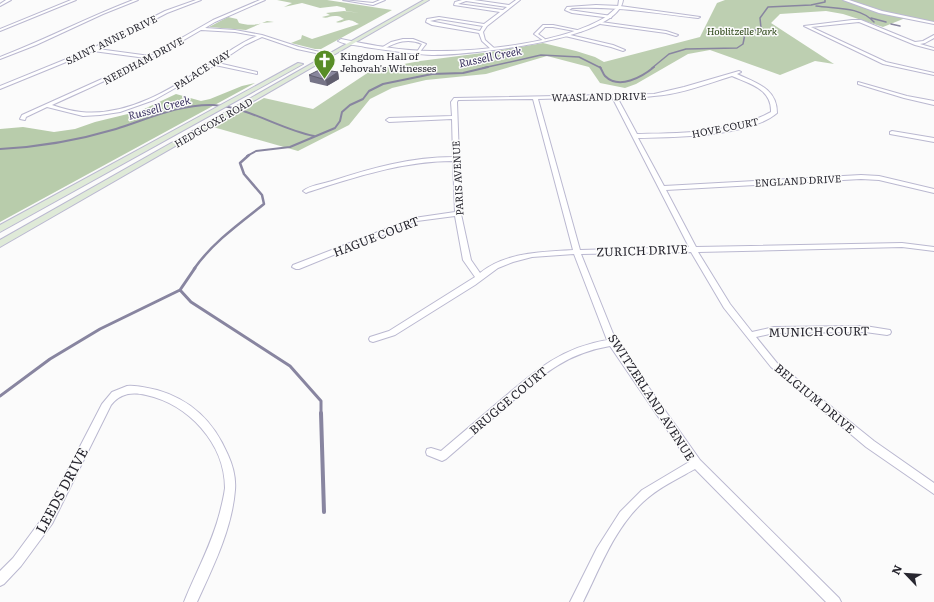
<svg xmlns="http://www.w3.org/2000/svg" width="934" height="602" viewBox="0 0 934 602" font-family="Literata,serif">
<rect width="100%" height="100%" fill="#fbfbfb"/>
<path fill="#bdcfb1" d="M277,0h50l65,10 -71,39h-6l-24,-6 10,-4 1,-4 10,4 47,-15c-5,-2 -4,-3 -10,-4 -5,0 -8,4 -13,2l8,-3c-4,-2 -3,-3 -9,-3 -6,0 -8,3 -13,1l8,-2 -4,-2 18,-2 16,2 -14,-2 -1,-3 -8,-2 -17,2 -18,-5 -18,4 8,-4z
M725,0h209v22l-26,-5 -25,10 -40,-13 -17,-3 -46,3 -9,9 63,41 -19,-3 -35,14 -70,-25 -22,4 -52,30 -11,4 -25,-5 -11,-16 -42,-11 -61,18 -60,6 -34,8 -22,11 -21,26 -51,26 -85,-24 51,-29 49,11 59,-39 48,-9 70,-9 53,-9 33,8 19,6 9,5 96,-25 17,-34z
M228,17l9,2 2,4c10,3 20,2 28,-2l7,1 -12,1 -16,7 -37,-3z"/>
<path fill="#b8ccab" d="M255,83l-255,139v-93l23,-2 31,5 21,-3 20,-7 45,-11 36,-17 25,7 9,-2 32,-13z"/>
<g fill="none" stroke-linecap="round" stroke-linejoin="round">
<path stroke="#8885a0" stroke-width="1.5" d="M816,6c20,3 43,0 58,16
M871,18l15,4
M891,24l9,2
M483,68l58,-13 38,2 22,11
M652,68l17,-14 17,-5 51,-1 6,-4 2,-10 16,-6 -1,-10 8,-11 43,-2 14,-3v-2"/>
<path stroke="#8885a0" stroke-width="2" d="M600,67c2,3 3,7 5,9 14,14 37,1 49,-9
M0,149c39,-2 79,-9 116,-20 32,-10 63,-25 97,-24 36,2 66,24 101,31
M247,156l9,-5 34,-4 45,-19 5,-7 2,-9 8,-7 13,-6 6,-8 14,-7 49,-10 31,-1 25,-6"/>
<path stroke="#8885a0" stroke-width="2.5" d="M194,269c18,-26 46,-46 70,-65l-2,-9 -18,-21 -4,-11 9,-8"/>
<path stroke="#8885a0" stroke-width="3" d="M180,290l11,12 99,64 31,35v13
M0,396l50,-37 50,-30 80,-39 15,-22"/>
<path stroke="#8885a0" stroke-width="4" d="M321,413l3,99"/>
<defs>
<path id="minor" d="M6,0h5l-11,6v-2z
M71,0h5l-76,31v-2z
M133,0h5l-35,14 -67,31 -36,14v-2c45,-17 88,-40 133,-57z
M196,0h5l-34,13 -69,36 52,7 63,-36 47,-20h5l-50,22 -10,6 30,2 27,5 37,12 33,8 -2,1 -33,-7 -35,-12 -17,8 -27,18 39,9v2l-42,-9 -29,17 -32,18 -34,12 -20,3 -17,1 -36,-9 -21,10 -1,3 -5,-1 2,-4 91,-41 33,-16 -53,-7 -93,38v-3l91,-37 74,-38zM201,30l34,2 22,4c-16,6 -30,17 -44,26 -39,25 -84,55 -132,50 -10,-1 -20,-4 -29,-7 51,-23 101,-46 149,-75z
M343,0l30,3 7,-3h5l-12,5z
M462,0h12l35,5 7,-5h4l-33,26 -4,6 2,8 9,8v2h-2l-10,-9 -3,-8 -47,-8 -6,-3 1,-3 12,-2 45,7 16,-12 -46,-7 1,-3zM466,1l41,6 -4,3 -45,-6zM439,19l44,7 -3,5 -50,-10z
M596,5l24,1 80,11 -2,1c-42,-5 -83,-12 -126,-10l-3,2 43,6 -1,2 -39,-5 -7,-3 2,-3z
M852,20h9l54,22 8,-1 11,-6v3l-9,5 -5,1 14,4v2l-19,-5 -56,-23 -48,5 75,35 48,11v2l-51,-11 -79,-38z
M601,22l65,9 12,4 -2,1 -10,-3 -66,-9z
M543,25h10l29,6 -2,1 -27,-5h-8l-7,7 7,5 -1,2 -10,-7z
M566,34l47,11 12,5 -2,1 -12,-4 -46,-11z
M403,39h10l13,5 -7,9 -2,-1 5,-8c-14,-6 -26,-2 -38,5l-3,-1 10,-6z
M739,71l2,1 -4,2c19,9 40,14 40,39 -28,24 -103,24 -139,25l26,48 197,-11 18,1 55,13v4l-55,-13 -18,-1 -195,11 30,57 206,-4 32,4v4l-32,-4 -204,5 32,52 22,28 22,-5 91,-1 25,4 1,2 -1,2 -3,1 -22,-3 -91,1 -18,4 21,26 97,78 60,42v11l-68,-47 -95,-80 -47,-59 -33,-56 -110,2 35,87 84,119 139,138 2,4h-15l-131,-133c-18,10 -37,19 -52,33 -29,27 -43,66 -60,100h-13l27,-54 23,-36 22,-22 47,-28 -79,-116c-47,8 -70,31 -104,61 -20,17 -40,35 -60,52l-4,2 -15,-6 -1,-3 1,-3 4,-1 10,3c20,-17 40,-34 61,-52 34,-29 59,-51 105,-59l-33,-86 -42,3 -19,5 -15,6 -23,17 -80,50 -22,7 -3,-1 -1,-2 1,-2 19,-6 86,-54 -12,-17 -8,-44 -38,5 -118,48h-3l-4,-2 1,-2 121,-47 41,-6 -2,-51c-50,0 -97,16 -145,31l-2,1 -3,-2c7,-6 20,-7 29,-10 39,-13 79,-24 121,-24l-1,-38 -63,3 -3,-2 3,-2 63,-2 -1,-14 3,-4 200,-4 30,-7zM732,76c18,8 40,13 39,36 -40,22 -90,21 -134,22l-20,-37c12,0 25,1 37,-1 27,-2 53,-12 78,-20zM612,97l77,150 -109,3 -42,-151zM533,99l40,151c-31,2 -67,2 -93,23l-9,-13 -10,-46 -4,-112 1,-2z
M858,82l49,14 27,5v4l-30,-7 -46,-14z
M892,131l42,7v4l-44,-8v-2z
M127,386c10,-1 20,2 30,4 35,10 57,32 71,65 5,11 8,23 7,35 -3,39 -22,77 -38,112h-13c12,-30 28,-58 36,-90 2,-8 4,-16 5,-24 0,-45 -37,-84 -79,-93 -14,-3 -25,-2 -35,10l-59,119 -31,42 -17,18 -4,2v-15l13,-13 31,-42 58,-112 10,-12z"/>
<path id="tertiary" d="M619,0h4c-5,41 -157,55 -191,55 -23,-1 -45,-5 -67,-8 -8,-2 -20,-2 -27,-6l3,-2c30,6 60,12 91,12 48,1 129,-8 172,-33 5,-3 9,-8 14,-11z
M843,0h6l33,11 52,11v2l-55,-11z"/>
<path id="secondary" d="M424,0h5l-429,247v-7z
M298,63l5,1 -303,168v-7z"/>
</defs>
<use href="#minor" stroke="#bab8d0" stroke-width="2"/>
<use href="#tertiary" stroke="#bab8d0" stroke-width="2"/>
<use href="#secondary" stroke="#bab8d0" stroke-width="2"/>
<use href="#minor" fill="#fff" fill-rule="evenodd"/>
<use href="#tertiary" fill="#fff" fill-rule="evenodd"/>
<use href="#secondary" fill="#dfead8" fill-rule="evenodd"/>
</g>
<path fill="#767487" d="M324,70l14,2 1,7 -12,7 -17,-4 -1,-7z"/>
<path fill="#605e6e" d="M338,72l1,7 -12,7 -1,-6z"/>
<path fill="#89879d" stroke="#605e6e" d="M323,68l1,2 14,2 -12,8 -17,-5z"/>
<defs>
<symbol id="church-pin" viewBox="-11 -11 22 30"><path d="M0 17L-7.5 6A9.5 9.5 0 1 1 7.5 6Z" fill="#588d27" stroke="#fbfbfb"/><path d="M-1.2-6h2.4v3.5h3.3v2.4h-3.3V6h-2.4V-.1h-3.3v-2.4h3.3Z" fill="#fff"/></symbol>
</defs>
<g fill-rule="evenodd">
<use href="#church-pin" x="312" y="48" width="25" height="34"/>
</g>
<g text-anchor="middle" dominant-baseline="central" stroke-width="3" stroke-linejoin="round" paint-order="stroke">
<g font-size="10" font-style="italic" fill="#284212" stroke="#fbfbfb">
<text x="742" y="30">Hoblitzelle Park</text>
</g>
<g font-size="10" fill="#27262f" stroke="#fbfbfb">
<text transform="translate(111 39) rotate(-26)">SAINT ANNE DRIVE</text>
<text transform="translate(143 60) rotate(-28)">NEEDHAM DRIVE</text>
<text transform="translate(202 69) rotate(-32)">PALACE WAY</text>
<text transform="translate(599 96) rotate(-1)">WAASLAND DRIVE</text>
<text transform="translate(213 122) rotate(-30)">HEDGCOXE ROAD</text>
<text transform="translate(725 127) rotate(-11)">HOVE COURT</text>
<text transform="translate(457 178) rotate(-93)">PARIS AVENUE</text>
<text transform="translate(798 180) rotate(-3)">ENGLAND DRIVE</text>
</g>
<g font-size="10" fill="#27262f" stroke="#fbfbfb" text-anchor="start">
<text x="340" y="55">Kingdom Hall of<tspan x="340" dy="12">Jehovah's Witnesses</tspan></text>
</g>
<g font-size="11" font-style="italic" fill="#3a3260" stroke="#fbfbfb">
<text transform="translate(490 56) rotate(-12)">Russell Creek</text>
<text transform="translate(159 107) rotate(-15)">Russell Creek</text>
</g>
<g font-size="12" fill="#27262f" stroke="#fbfbfb">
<text transform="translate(376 236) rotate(-21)">HAGUE COURT</text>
<text transform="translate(642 250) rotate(-2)">ZURICH DRIVE</text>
<text transform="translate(819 331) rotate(-1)">MUNICH COURT</text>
<text transform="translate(652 397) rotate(57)">SWITZERLAND AVENUE</text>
<text transform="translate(815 398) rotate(40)">BELGIUM DRIVE</text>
<text transform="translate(508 400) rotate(-40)">BRUGGE COURT</text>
</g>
<g font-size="14" fill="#27262f" stroke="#fbfbfb">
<text transform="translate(61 490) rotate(-62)">LEEDS DRIVE</text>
</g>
</g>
<g transform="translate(906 574) rotate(295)" stroke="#fbfbfb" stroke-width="3" paint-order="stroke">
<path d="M0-3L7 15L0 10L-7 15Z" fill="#27262f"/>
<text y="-6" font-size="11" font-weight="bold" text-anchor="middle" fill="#27262f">N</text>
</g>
</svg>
